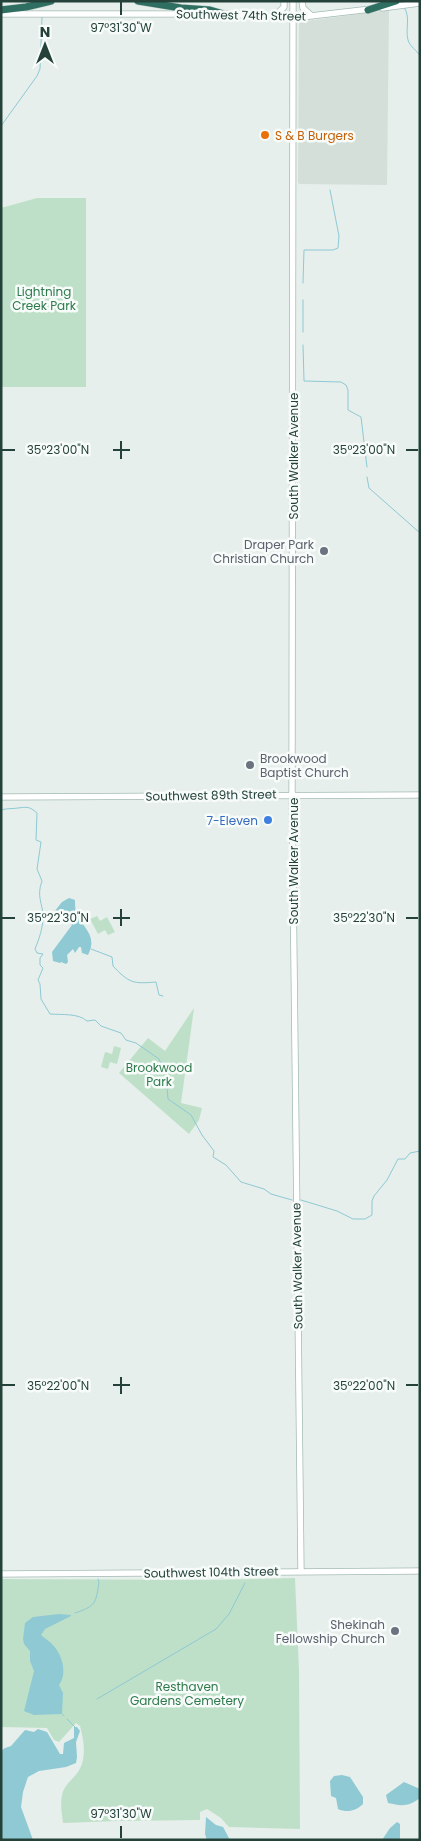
<svg xmlns="http://www.w3.org/2000/svg" width="421" height="1841" viewBox="0 0 421 1841" font-family="Poppins,sans-serif">
<rect width="100%" height="100%" fill="#e6efeb"/>
<path fill="#d4dfda" d="M389,10l-2,175 -87,-1 -2,-1 1,-161z"/>
<path fill="#bfe0c8" d="M37,198h49v189h-85v-179z
M97,916l3,5 7,-4 8,15 -7,3 -3,-5 -7,4 -8,-15z
M194,1008l-13,95 21,5 -3,12 -10,14 -70,-61 29,-35 17,13z
M114,1046l7,2 -4,16 -7,-2 -2,7 -7,-2 4,-15 7,2z
M295,1578l4,92 1,159 -71,-2 -8,-9 -14,-9 -7,3v8l-83,1 -54,2c-1,-8 -3,-19 -1,-28 2,-10 10,-15 16,-23 9,-13 6,-32 2,-46l-4,-3 -17,19 -5,-2 -7,-12 -46,-1v-148l209,1z"/>
<path fill="#8ec9d4" d="M69,898l6,2c0,3 0,8 1,12 7,17 22,23 12,43l-6,-2 -1,-6h-2l-4,6 -2,-4 -6,6 1,7 -2,2 -5,-2 -1,1 -7,-2 -1,-9 20,-27 -4,-7 -13,-1 -1,-5 8,-10z
M59,1614l12,1v1l-26,13 -4,6c3,3 7,5 10,8 11,10 17,30 8,42l4,8 -1,21 -28,1 -10,-4 10,-40 -4,-10v-10l-6,-7 -1,-5 2,-16 8,-6z
M74,1727h3l3,4 -4,11 1,15 -1,6 -10,4 -27,4 -11,6 -5,15 -2,15 12,33h-32v-89l4,-3 6,-2 14,-16 9,2 4,-3 9,3 13,22h3l1,-11 10,-5z
M342,1775l8,2 13,20v7c-7,7 -16,9 -25,5l-2,-11 -5,-2 -1,-15 4,-5z
M404,1782l16,7v9c-11,9 -19,8 -32,5l-2,-8z
M206,1817l10,8 7,2 7,13h-23l-2,-6z
M397,1822l3,2v16h-18l8,-12z"/>
<g fill="none" stroke-linecap="round" stroke-linejoin="round">
<path stroke="#8ec9d4" stroke-width="1" d="M404,7c7,11 1,21 4,33 2,7 9,10 12,16
M1,126l36,-50 3,-7 2,-52
M303,283l1,-33h29l5,-2 1,-12 -9,-46
M303,332v-32
M303,345l1,36 37,1 5,3 2,5v20l13,7 6,50
M367,477l2,11 51,45
M1,810c6,-2 11,-1 17,-2 9,-1 11,-2 19,5l-1,27 5,2 -4,27 5,12c-6,16 1,22 1,36 0,11 -4,22 -8,32l2,4 6,1 -3,4v7l3,3 -5,12 2,4 1,15 9,15c12,1 28,-1 37,7l8,-1 6,6 20,7 5,7 10,3 23,16 7,16 2,24 23,16 11,20 12,16 -1,6 13,8 15,17 23,7 7,5 21,6
M91,949l21,8 1,9c16,17 20,18 43,16l3,13 4,1
M301,1200l36,11 16,8h12l7,-4v-14l2,-5 13,-16 11,-21h7l5,-6 10,-2
M75,1613c21,-7 21,-10 24,-31l-1,-3
M97,1699l119,-70 13,-15 16,-31
M62,1714l2,2
M67,1719l9,9"/>
<defs>
<path id="secondary" d="M293,1l-1,787 9,783
M302,1l1,7 9,8
M382,8l38,-5
M1,14h223l69,4 78,-9
M274,17l10,-10v-6
M1,797l419,-2
M1,1574l419,-3"/>
<path id="motorway" d="M138,1l43,7 29,2 14,4
M1,10l25,-3 25,-6
M368,10l28,-9"/>
</defs>
<use href="#secondary" stroke="#a4bbb3" stroke-width="7"/>
<use href="#motorway" stroke="#c2cac8" stroke-width="8"/>
<use href="#secondary" stroke="#fff" stroke-width="5.5"/>
<use href="#motorway" stroke="#2f6f62" stroke-width="7"/>
</g>
<path fill="none" stroke="#24423a" stroke-width="2" d="M121,2v13M121,441v18M2,450h13M113,450h17M406,450h12M121,909v17M2,918h13M113,918h17M406,918h12M121,1377v17M2,1385h13M113,1385h17M406,1385h12M121,1826v12"/>
<circle fill="#e8710a" stroke="#f7fbf9" stroke-width="2" cx="265" cy="135" r="5"/>
<g fill="#6b7280" stroke="#f7fbf9" stroke-width="2">
<circle cx="324" cy="551" r="5"/>
<circle cx="250" cy="765" r="5"/>
<circle cx="395" cy="1631" r="5"/>
</g>
<circle fill="#3f7fe0" stroke="#f7fbf9" stroke-width="2" cx="268" cy="820" r="5"/>
<g text-anchor="middle" dominant-baseline="central" stroke-width="5" stroke-linejoin="round" paint-order="stroke">
<g font-size="12" fill="#24423a" stroke="#f7fbf9">
<text transform="translate(241 15) rotate(1)">Southwest 74th Street</text>
<text transform="translate(293 456) rotate(-90)">South Walker Avenue</text>
<text transform="translate(211 795) rotate(-1)">Southwest 89th Street</text>
<text transform="translate(293 861) rotate(-90)">South Walker Avenue</text>
<text transform="translate(297 1266) rotate(-91)">South Walker Avenue</text>
<text transform="translate(211 1572) rotate(-1)">Southwest 104th Street</text>
</g>
<g font-size="12" fill="#c56008" stroke="#f7fbf9" text-anchor="start">
<text x="275" y="135">S &amp; B Burgers</text>
</g>
<g font-size="12" fill="#2d7a4b" stroke="#f7fbf9">
<text x="44" y="291">Lightning<tspan x="44" dy="14">Creek Park</tspan></text>
<text x="159" y="1067">Brookwood<tspan x="159" dy="14">Park</tspan></text>
<text x="187" y="1686">Resthaven<tspan x="187" dy="14">Gardens Cemetery</tspan></text>
</g>
<g font-size="12" fill="#5b616d" stroke="#f7fbf9" text-anchor="end">
<text x="314" y="544">Draper Park<tspan x="314" dy="14">Christian Church</tspan></text>
<text x="260" y="758" text-anchor="start">Brookwood<tspan x="260" dy="14">Baptist Church</tspan></text>
<text x="385" y="1624">Shekinah<tspan x="385" dy="14">Fellowship Church</tspan></text>
</g>
<g font-size="12" fill="#366cbe" stroke="#f7fbf9" text-anchor="end">
<text x="258" y="820">7-Eleven</text>
</g>
</g>
<g font-size="12" text-anchor="middle" fill="#24423a" stroke="#f7fbf9" stroke-width="5" stroke-linejoin="round" paint-order="stroke">
<text x="121" y="32">97°31'30"W</text>
<text x="58" y="454">35°23'00"N</text>
<text x="364" y="454">35°23'00"N</text>
<text x="58" y="922">35°22'30"N</text>
<text x="364" y="922">35°22'30"N</text>
<text x="58" y="1390">35°22'00"N</text>
<text x="364" y="1390">35°22'00"N</text>
<text x="121" y="1818">97°31'30"W</text>
</g>
<rect width="421" height="1841" fill="none" stroke="#24423a" stroke-width="5"/>
<g transform="translate(45 45)" stroke="#f7fbf9" stroke-width="4" paint-order="stroke">
<path d="M0-4L9 19L0 12L-9 19Z" fill="#24423a"/>
<text y="-8" font-size="14" font-weight="bold" text-anchor="middle" fill="#24423a">N</text>
</g>
</svg>
